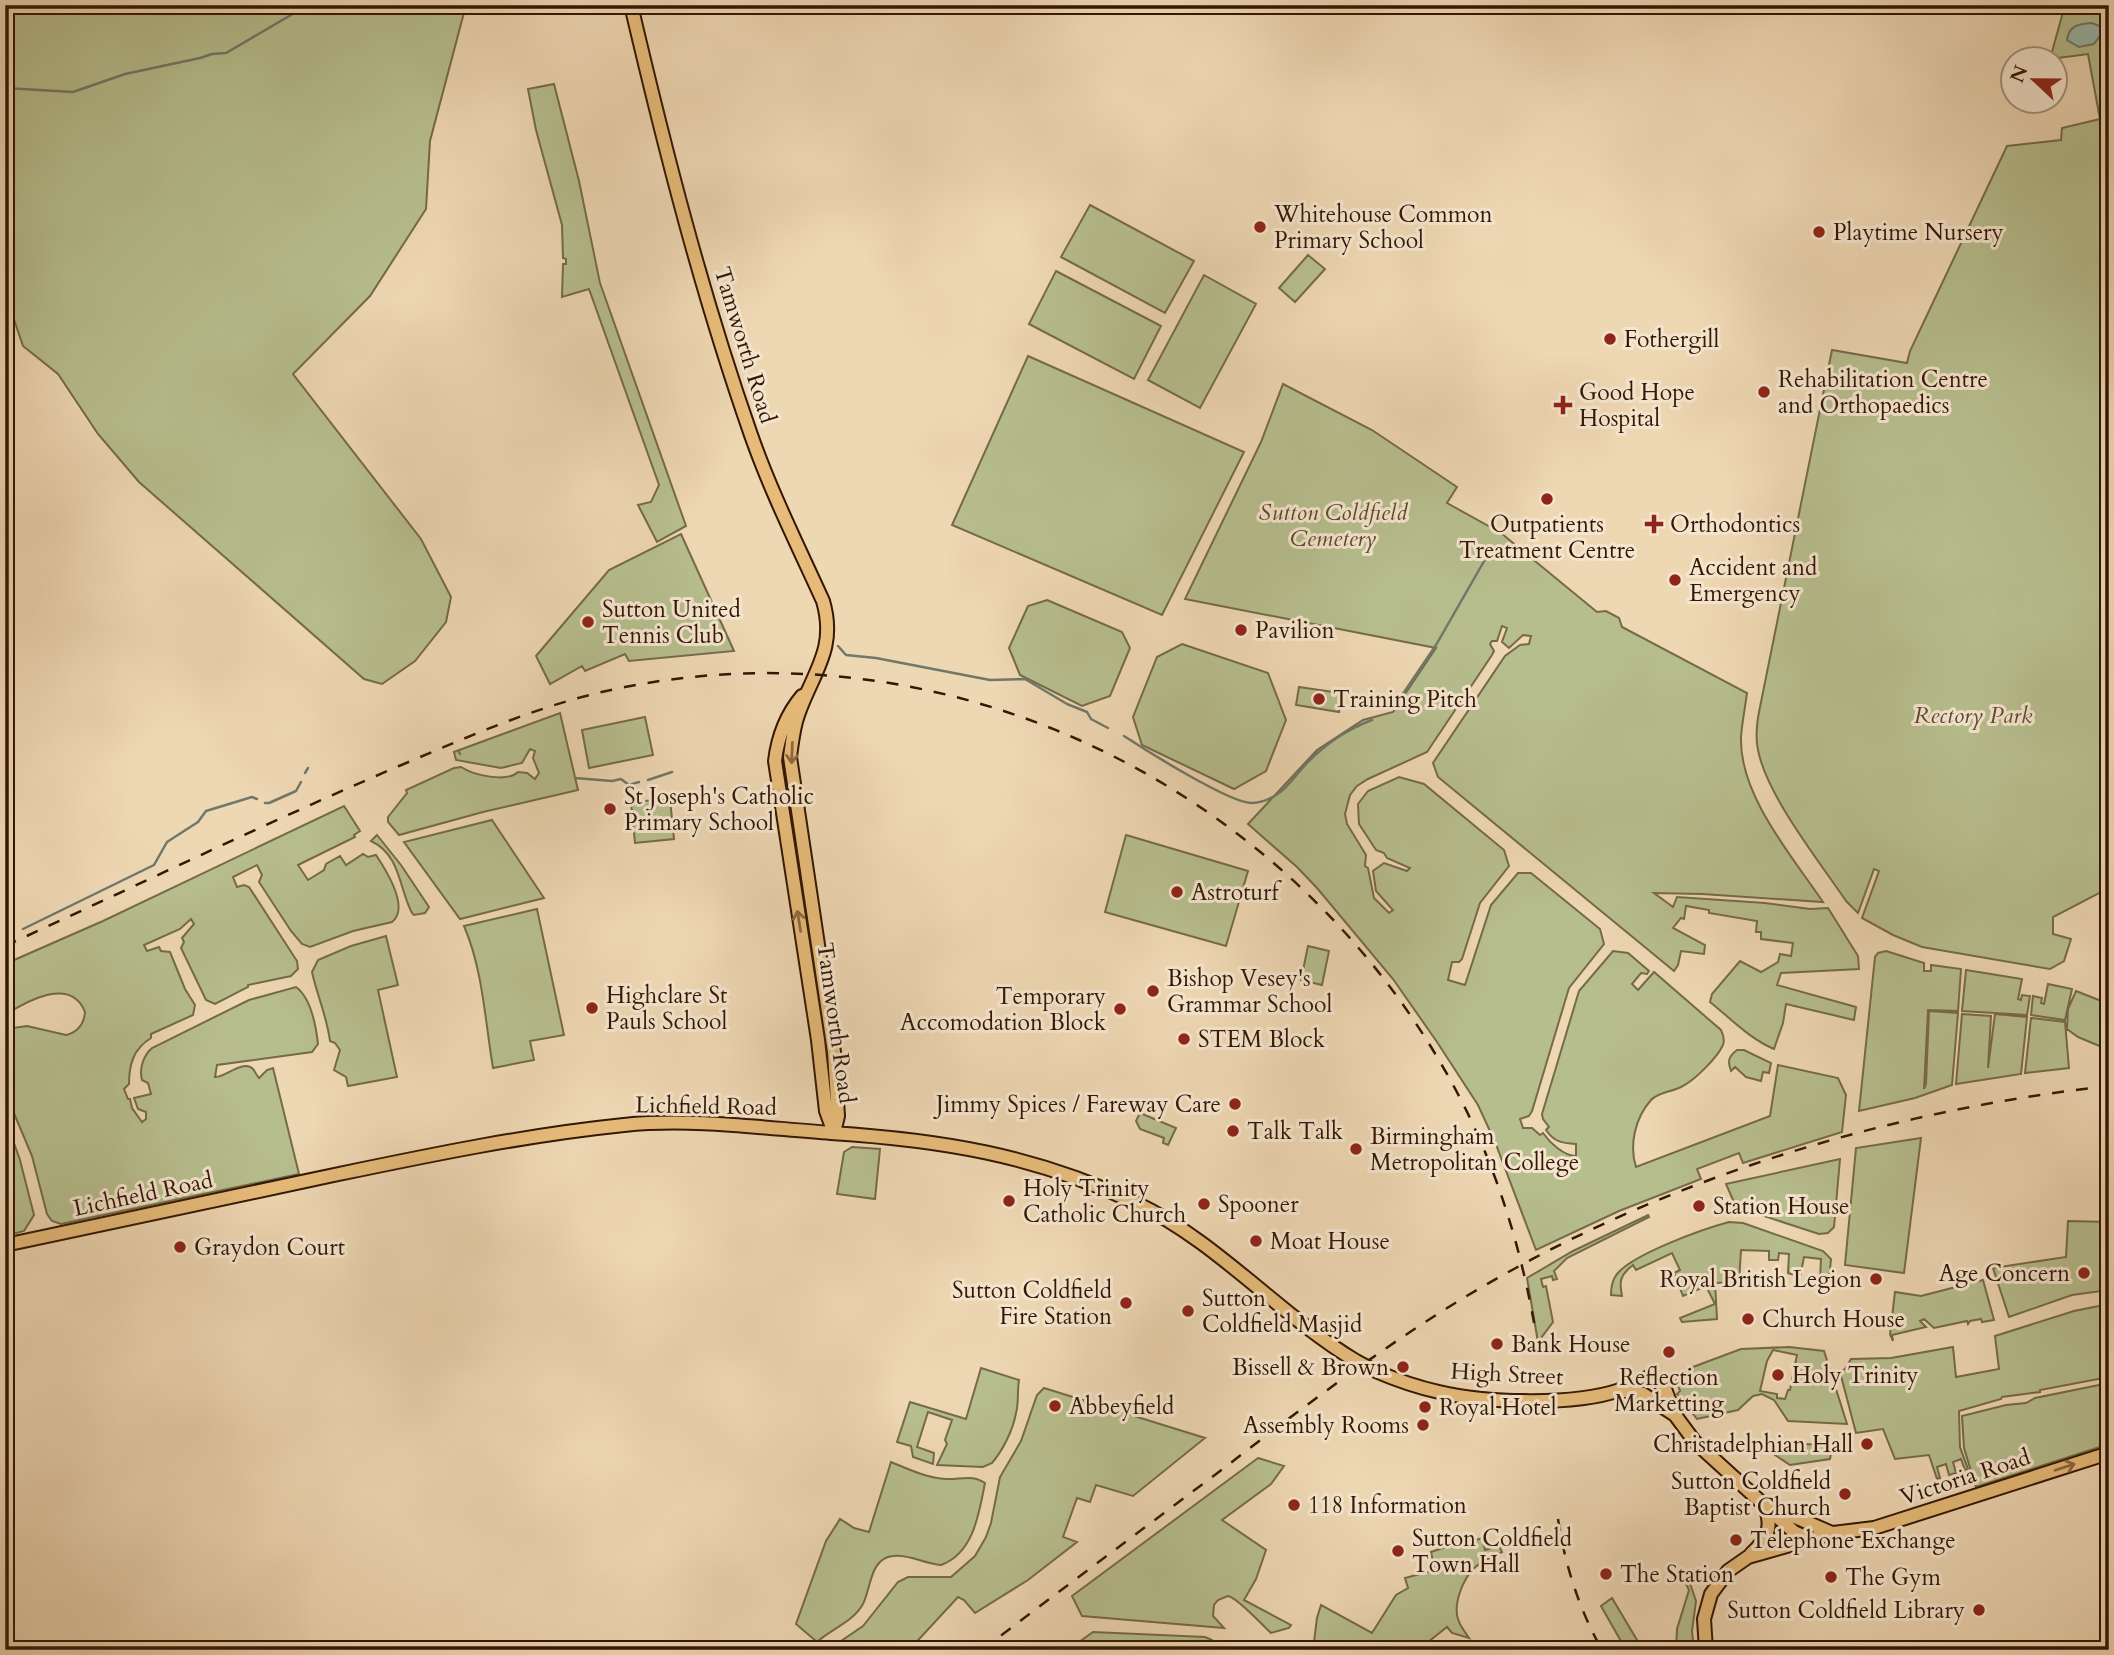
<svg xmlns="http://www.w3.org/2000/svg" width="2114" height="1655" viewBox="0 0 2114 1655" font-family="Cardo,serif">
<rect width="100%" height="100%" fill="#eed7b3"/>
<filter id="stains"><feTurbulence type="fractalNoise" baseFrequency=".00286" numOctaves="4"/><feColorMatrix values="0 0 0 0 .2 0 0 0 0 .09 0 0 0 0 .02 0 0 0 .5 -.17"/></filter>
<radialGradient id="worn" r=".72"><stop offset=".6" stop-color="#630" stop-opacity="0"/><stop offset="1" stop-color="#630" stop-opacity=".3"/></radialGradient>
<path fill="#b7be8e" stroke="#756a49" stroke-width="2" fill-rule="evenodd" d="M5,5h461l-36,136 -4,68 -56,87 -77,78 128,165 30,58 -5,25 -31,39 -33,23 -18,-5 -225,-197 -41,-48 -40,-60 -35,-28 -18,-53z
M2065,5h44v883l-56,29v17l18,5 -7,22 -14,8 -128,-22 -29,-12 -31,-17 17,-47 -5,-2 -16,44 -12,-12c-27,-40 -79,-105 -88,-151 -3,-14 -1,-29 2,-43l72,-357 75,13 3,-12 97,-205 54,-6 1,-12 38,-9 -12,-65 -38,5z
M554,84l25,97 21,102 86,243 -29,16 -19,-37 13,-3 8,-17 -70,-196 -27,8 1,-33h3v-5l-3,-1 -1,-33 -26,-95 -8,-41z
M1090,205l104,56 -29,52 -104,-56z
M1308,255l17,14 -30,33 -16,-14z
M1056,271l105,55 -27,53 -105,-55z
M1204,275l52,29 -56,104 -52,-28z
M1028,356l216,96 -82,163 -210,-90z
M1283,384l89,46 85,57 -10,16 54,30 96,79 9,-1 13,7 3,9 125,66c-2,15 -5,30 -6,44 -2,58 51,119 82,165l-121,-8 -48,-1 19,14 4,-10 88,6 45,6 18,-1 30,48 1,13 -78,4 -4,12 79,22 -2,13 -68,-16 -3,19 -9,26c-24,-10 -44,-31 -64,-47l2,-8 28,-33 21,11 17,-10 2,-8 11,2 2,-13 -32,-4v-7h-5l1,-11 -48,-8v-3l-23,-4 -2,13 -3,-1 -8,10 32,17 -1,9 -23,-3 -3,14 -4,6 -236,-194 -5,-14 72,-107 15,-11 9,-1 2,-8 -8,-1 -14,13 -7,-6 5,-14 -5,-2 -5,15h-5l-2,3 4,7 -2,4 -65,97 -59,27 -11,7 -7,9 -5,19 2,10 19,31 -1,11 3,2 6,30 15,15 4,-3 -17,-19 -3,-20 11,-8 23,8 3,-3 -23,-10 -3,-5 -8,-3 -17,-26 -1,-20 10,-13 31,-14 25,7 80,66 5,16 -29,37 -18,56 -3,3h-7l-4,18 17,5 26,-80 27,-32h13l69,56 4,15 -35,44 -37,123 -3,5 -9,3 3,9h9l8,7 3,-2c7,10 21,23 33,23v-12c-14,-1 -22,-2 -30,-14l3,-3 -6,-8 -1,-5 37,-123 34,-40 15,2 21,18 -2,3 -6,-1 -9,11 6,6 16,-18 67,58c2,4 4,9 2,15 -6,13 -29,36 -42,42 -10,5 -23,5 -30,13 -16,18 -22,45 -15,67l134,-51 8,-51 60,13 8,17 -4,37 -99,31 -4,-10 -42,16 4,10 -82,32 -83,39 -41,-108 -17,-37 -41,-63 -44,-63 -76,-91 -20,-21 -49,-43 69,-74 46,-30 30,-8 43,-64 -251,-49 76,-157z
M681,534l53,117 -105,10 -4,-7 -40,17 -3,-5 -32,18 -14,-28 73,-86z
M1047,600l75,32 8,16 -20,48 -28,10 -62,-31 -11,-27 19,-42z
M1182,644l86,29 18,47 -20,51 -32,18 -92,-44 -9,-28 24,-60z
M1299,687l42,6 -2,19 -43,-7z
M560,713l18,77 -95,22 -84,23 -11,-13v-5l19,-24 -1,-3 48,-22 7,-1c12,8 46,16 57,5l9,1 8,6 4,-6 -6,-15 2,-7 -5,-2 -8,14 -21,5 -45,-8 -2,-8z
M645,717l8,38 -64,13 -7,-38z
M670,799l4,40 -39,4 -4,-41z
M344,806l16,25 -6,4 1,2 -57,28 10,15 16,-10 2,-6 14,-8 6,9 17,-11 5,3 8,-2c10,15 34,53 16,67l-39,9 -43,16 -8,-3 -11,-13 -32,-49 3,-7 -5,-10 -24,12 4,10 7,-2 5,2 48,74 1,8 -7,7 -43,9v2l-33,17 -9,-4 -25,-52 3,-6 -2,-4 12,-14 -3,-5 -11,10 -36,16 3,6 12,-4 2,4 9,1 15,37 10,16 -2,10 -42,19v4c-18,11 -22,27 -22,46l-5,5 4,10h2l2,9 10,14 4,-3v-7l-8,-3 -4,-11 17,-4 -3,-11 -6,-3c-3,-11 1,-24 10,-32l97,-48 47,-13c15,11 20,39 22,57l-6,8 -95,13 -2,12c10,1 28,-18 38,-8 2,2 3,6 6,9l8,-8 6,-2 26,106 -238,50 -9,-3 -5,-7 -15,-58 -27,-64v-63l22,-3 39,9c12,-3 18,-11 19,-23 -14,-36 -58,-11 -80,3v-51l98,-43z
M492,820l52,78 -84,21 -56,-77z
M377,835l24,30 28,42 -4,6 -11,2 -2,-2c-13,-24 -11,-58 -41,-72z
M1126,835l122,36 -22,75 -121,-34z
M537,909l27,126 -34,6 4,19 -41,8c-8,-47 -10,-98 -29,-142z
M386,936l12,49 -20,5 19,87 -49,9 -2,-9 -12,-7 6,-20 -5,-7 -5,-2c-3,-24 -13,-46 -18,-69l6,-12 33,-14z
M1308,946l21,5 -7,34 -21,-5z
M1886,951l38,12v8h7v-6l30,4 -3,42 -30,-1 -4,79 2,-5 3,-73 29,2 -6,72 -37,13 -56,13 16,-154 3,-4z
M1966,970l56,9 -4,20 3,1 1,-5 8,1 -3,19 -65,-4z
M2048,984l24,5 -7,31 -34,-5 2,-19 9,2 -1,5 3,1z
M2076,991l33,13v46l-31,-13 -11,-8 1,-20z
M1962,1014l29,2 -3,52 7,-54 32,3 -6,57 -65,10z
M2031,1018l34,4 4,46 -44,5z
M1737,1050h7l27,13 -2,10 -6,-1 -2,9 -15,-4 -11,-10 -4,4c-4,-10 -2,-15 6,-21z
M1140,1113l36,15 -8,17 -5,-2 1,-5 -24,-9 -4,-8z
M5,1118l15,42 14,55 -10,16 -19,5z
M1921,1138l-17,135 -59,-8 11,-117z
M852,1147l28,2 -5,50 -38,-5 7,-42z
M1840,1159l-6,68 -6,6 -9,1 -83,-27 -10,-23z
M1648,1215l1,2 -82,41 -13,13 3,8 -4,1 -1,-4 -11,3 2,8 3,-1 7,36 -15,20 -11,-64 46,-27z
M2068,1221l41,1v68l-37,5 -63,22 -16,-49 73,-11z
M1729,1222l14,1 80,28 8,8 -2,21h-9l1,-21 -17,-2 -4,20 -12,-4 1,-19 -10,-1 -1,7h-9v-9l-28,-1 -2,32 -24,1 2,36 -35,3 -2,-4 35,-14 -9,-18 -23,10 -9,-23 6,-3 -8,-17 -36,17 -3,-5c-13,10 -14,16 -11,31l-11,-1c0,-8 1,-15 6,-21 16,-20 86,-45 112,-52z
M1983,1280l11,40 -12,2 -1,-3 -11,2 -2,3 -1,-3 -33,7 -10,-9 -4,2 6,6 -34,8 1,6 -3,-7 5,-42 26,4z
M2109,1304v73l-69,13v2l-38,5 -1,2 -42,12 1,36 8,22 -3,1 -4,-11 -8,3 3,11 -7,2 -3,-11 -9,3 3,11 -3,1 -8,-24 -34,4 -12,-30 -27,4 -16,-61 5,-3 6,-10 40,-1 62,-11 3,30 43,-8 -4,-33 79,-25z
M1789,1347l35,4 23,73 -59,-3 -14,-21 -12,-6 -9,2 -15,14 -41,9 -20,-25 3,-3 -4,-10 2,-4 15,-10 48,-18zM1773,1350l24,5 -7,35h-2l-3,9 -8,-1v-4l-17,-3 7,-30z
M981,1368l38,12c-2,12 0,23 -3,33 -3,17 -13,37 -24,50l-9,4 -46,-2 10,-21 -2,-4 7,-20 -24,-8 -11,35 17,6 -1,11 -20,-7 -2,-11 -14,-4 13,-40 56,17z
M2109,1383v61l-133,43 -12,-39 -2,-32 44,-11 20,-2 9,-5z
M1044,1388l161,50 -72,58 -37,-11 -6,17 -13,-4 -14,39 14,5 -49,38 -53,33 -11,-13 -6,-3 -49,53h-81l35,-24 35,-44 10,-5h43l24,-21 11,-19 5,-14 9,-46 21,-36 16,-46z
M1846,1439l2,8 -17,6 -1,6 -40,6 -18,-12 7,-10 48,2z
M1258,1458l26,8 -13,18 -49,36 44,30 -10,29 -12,21 47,25 -2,3 -18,5c-10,-9 -33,-35 -43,-37l-10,4 -4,5 -1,11 11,12 -142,-12 -10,-20z
M891,1462c17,7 36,16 55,17 13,1 27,-5 39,4 -6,30 -11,70 -44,82 -17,-1 -31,-11 -48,-9 -23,2 -22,32 -30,48 -10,18 -32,25 -46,38l-21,-18 30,-83 14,-22 14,9 15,4z
M1482,1538l3,12 14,-4 3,6c-23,11 -33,15 -42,40 -3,9 -5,18 -2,27 2,7 7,13 11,19l-17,-5 -5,-6 -29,23h-105l4,-32 4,-13 51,28 24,-38 12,-7 -3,-10 30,-8 -4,-18 29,-10 1,3z
M1685,1582l5,1 6,18 -4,30 2,19h-18l1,-21 12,-39z
M1612,1598l31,52h-17l-25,-44z
M1093,1632l112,5 7,3 2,6 -2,4h-144z"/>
<path fill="#99baad" stroke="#707869" stroke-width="2" d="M2092,23l10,4v6l-8,11 -15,3 -12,-7c2,-15 12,-16 25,-17z"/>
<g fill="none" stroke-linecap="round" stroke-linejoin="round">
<path stroke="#707869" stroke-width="2.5" d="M5,88l68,4 52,-18 75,-16 12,-4 14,-1 82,-48
M838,646l8,9 30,3 114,22 35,-1 42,25 20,8 4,7 17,9
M1394,707l42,-62 51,-89
M1124,736c23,15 104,66 127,67 9,0 19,-4 25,-8 12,-7 21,-22 30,-31 18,-19 42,-35 66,-44
M459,752l1,2
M305,773l3,-5
M575,778l37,3 9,-2 8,6 10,-3
M648,780l24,-8
M265,803h4l27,-12 5,-9
M23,929l131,-64 13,-23 31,-20 8,-11 46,-14 5,2"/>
<defs>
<path id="primary" d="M631,5c34,145 71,290 120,430 20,57 47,111 72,166 14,48 -10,71 -25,114 -5,14 -6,28 -8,42l44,295 4,64 -4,17
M802,696c-16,19 -24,40 -27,65l43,279 8,71 8,22
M5,1245c110,-23 220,-46 329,-70 96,-20 192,-40 290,-50 68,-7 138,3 207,8 110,7 204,22 305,70 82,39 143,112 220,158
M1373,1370c21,9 43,17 66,22 47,11 134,14 181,-2 10,-3 19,-9 29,-13l9,4 7,8 10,26 20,27 99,90 16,7
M1620,1390l23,4 32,21
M1772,1507l60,26
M1751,1554c16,-15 23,-28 13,-48
M1706,1650l-2,-31 7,-25 17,-23 20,-14 85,-24 41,-5 235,-75"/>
</defs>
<use href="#primary" stroke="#331604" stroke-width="16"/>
<use href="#primary" stroke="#e7bc7a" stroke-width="12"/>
<path stroke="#331604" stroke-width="2.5" stroke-dasharray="12 12" stroke-linecap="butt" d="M5,946c131,-60 261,-123 394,-180 76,-32 144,-63 226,-79 330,-65 667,103 827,396 42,76 68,160 83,245
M1558,1519c7,46 21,90 44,131
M982,1650c80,-61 161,-121 242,-182 78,-60 157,-120 241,-171 195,-117 418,-186 644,-211"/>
<defs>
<path id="primary-bridge" d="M1356,1361l17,9"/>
</defs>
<use href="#primary-bridge" stroke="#331604" stroke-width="16" stroke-linecap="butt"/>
<use href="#primary-bridge" stroke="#e7bc7a" stroke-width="12"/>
</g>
<defs><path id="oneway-shaft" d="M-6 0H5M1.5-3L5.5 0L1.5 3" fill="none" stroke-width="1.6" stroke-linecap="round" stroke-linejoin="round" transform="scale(1.75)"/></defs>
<g stroke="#8d693f">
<use href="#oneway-shaft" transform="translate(792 753) rotate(92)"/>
<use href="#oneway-shaft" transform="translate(799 921) rotate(-99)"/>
<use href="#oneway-shaft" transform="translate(2065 1467) rotate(-18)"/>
</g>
<g fill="#8f2418" stroke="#f4e5ce" stroke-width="2.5">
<circle cx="1260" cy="227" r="7"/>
<circle cx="1819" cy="232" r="7"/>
<circle cx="1610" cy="339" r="7"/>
<circle cx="1764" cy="392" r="7"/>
<path d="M1559.5 394.5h7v7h7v7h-7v7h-7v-7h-7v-7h7z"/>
<circle cx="1547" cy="499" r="7"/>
<path d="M1650.5 513.5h7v7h7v7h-7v7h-7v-7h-7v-7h7z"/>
<circle cx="1675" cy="580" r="7"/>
<circle cx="588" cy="622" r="7"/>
<circle cx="1241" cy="630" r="7"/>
<circle cx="1319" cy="699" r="7"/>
<circle cx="610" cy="809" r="7"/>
<circle cx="1177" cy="892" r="7"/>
<circle cx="1153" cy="991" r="7"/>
<circle cx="592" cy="1008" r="7"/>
<circle cx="1120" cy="1009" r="7"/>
<circle cx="1184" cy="1039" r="7"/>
<circle cx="1235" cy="1104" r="7"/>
<circle cx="1233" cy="1131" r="7"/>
<circle cx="1356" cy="1149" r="7"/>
<circle cx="1009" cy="1201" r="7"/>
<circle cx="1204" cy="1204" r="7"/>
<circle cx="1699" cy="1206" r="7"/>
<circle cx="1256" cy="1241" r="7"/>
<circle cx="180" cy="1247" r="7"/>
<circle cx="2084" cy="1273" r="7"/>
<circle cx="1876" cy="1279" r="7"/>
<circle cx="1126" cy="1303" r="7"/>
<circle cx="1188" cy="1311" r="7"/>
<circle cx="1748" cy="1319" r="7"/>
<circle cx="1497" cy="1344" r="7"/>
<circle cx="1669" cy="1352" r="7"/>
<circle cx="1403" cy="1367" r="7"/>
<circle cx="1778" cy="1375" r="7"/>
<circle cx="1055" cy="1406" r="7"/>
<circle cx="1425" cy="1407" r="7"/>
<circle cx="1423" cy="1425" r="7"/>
<circle cx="1867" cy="1444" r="7"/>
<circle cx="1845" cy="1494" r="7"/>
<circle cx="1294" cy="1505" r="7"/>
<circle cx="1736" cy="1540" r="7"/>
<circle cx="1398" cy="1551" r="7"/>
<circle cx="1606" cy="1574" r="7"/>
<circle cx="1831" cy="1577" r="7"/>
<circle cx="1979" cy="1610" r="7"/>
</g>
<g text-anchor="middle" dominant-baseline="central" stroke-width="6" stroke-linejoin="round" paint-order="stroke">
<g font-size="23" fill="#331604" stroke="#f4e5ce" text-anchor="start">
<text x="1274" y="214">Whitehouse Common<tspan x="1274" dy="26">Primary School</tspan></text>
<text x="1833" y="232">Playtime Nursery</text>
<text x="1624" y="339">Fothergill</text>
<text x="1778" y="379">Rehabilitation Centre<tspan x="1778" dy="26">and Orthopaedics</tspan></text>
<text x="1579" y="392">Good Hope<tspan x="1579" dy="26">Hospital</tspan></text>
<text x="1547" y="524" text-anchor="middle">Outpatients<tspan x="1547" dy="26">Treatment Centre</tspan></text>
<text x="1670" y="524">Orthodontics</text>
<text x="1689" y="567">Accident and<tspan x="1689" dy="26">Emergency</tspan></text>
<text x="602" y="609">Sutton United<tspan x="602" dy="26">Tennis Club</tspan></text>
<text x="1255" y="630">Pavilion</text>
<text x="1333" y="699">Training Pitch</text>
<text x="624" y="796">St Joseph's Catholic<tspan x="624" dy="26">Primary School</tspan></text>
<text x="1191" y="892">Astroturf</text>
<text x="1167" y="978">Bishop Vesey's<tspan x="1167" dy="26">Grammar School</tspan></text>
<text x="606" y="995">Highclare St<tspan x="606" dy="26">Pauls School</tspan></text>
<text x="1106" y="996" text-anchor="end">Temporary<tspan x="1106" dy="26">Accomodation Block</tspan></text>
<text x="1198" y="1039">STEM Block</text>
<text x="1221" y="1104" text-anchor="end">Jimmy Spices / Fareway Care</text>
<text x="1247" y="1131">Talk Talk</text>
<text x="1370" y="1136">Birmingham<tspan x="1370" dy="26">Metropolitan College</tspan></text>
<text x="1023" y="1188">Holy Trinity<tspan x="1023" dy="26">Catholic Church</tspan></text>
<text x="1218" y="1204">Spooner</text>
<text x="1713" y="1206">Station House</text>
<text x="1270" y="1241">Moat House</text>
<text x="194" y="1247">Graydon Court</text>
<text x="2070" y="1273" text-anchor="end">Age Concern</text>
<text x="1862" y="1279" text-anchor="end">Royal British Legion</text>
<text x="1112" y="1290" text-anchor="end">Sutton Coldfield<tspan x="1112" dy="26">Fire Station</tspan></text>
<text x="1202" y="1298">Sutton<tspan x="1202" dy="26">Coldfield Masjid</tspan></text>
<text x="1762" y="1319">Church House</text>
<text x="1511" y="1344">Bank House</text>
<text x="1389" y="1367" text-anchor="end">Bissell &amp; Brown</text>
<text x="1792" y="1375">Holy Trinity</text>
<text x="1669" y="1377" text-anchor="middle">Reflection<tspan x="1669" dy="26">Marketting</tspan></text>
<text x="1069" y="1406">Abbeyfield</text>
<text x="1439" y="1407">Royal Hotel</text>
<text x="1409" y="1425" text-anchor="end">Assembly Rooms</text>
<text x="1853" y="1444" text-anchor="end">Christadelphian Hall</text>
<text x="1831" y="1481" text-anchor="end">Sutton Coldfield<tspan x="1831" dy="26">Baptist Church</tspan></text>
<text x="1308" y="1505">118 Information</text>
<text x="1412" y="1538">Sutton Coldfield<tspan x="1412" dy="26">Town Hall</tspan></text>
<text x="1750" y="1540">Telephone Exchange</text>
<text x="1620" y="1574">The Station</text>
<text x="1845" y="1577">The Gym</text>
<text x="1965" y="1610" text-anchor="end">Sutton Coldfield Library</text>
</g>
<g font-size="23" fill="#331604" stroke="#f4e5ce">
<text transform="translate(745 345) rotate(73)">Tamworth Road</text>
<text transform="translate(836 1023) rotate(82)">Tamworth Road</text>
<text transform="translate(706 1106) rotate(1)">Lichfield Road</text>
<text transform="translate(143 1194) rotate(-12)">Lichfield Road</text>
<text transform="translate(1507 1374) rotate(3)">High Street</text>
<text transform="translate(1965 1477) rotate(-18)">Victoria Road</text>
</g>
<g font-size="23" font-style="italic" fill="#5b482d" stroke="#f4e5ce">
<text x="1333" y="512">Sutton Coldfield<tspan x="1333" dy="26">Cemetery</tspan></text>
<text x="1973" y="715">Rectory Park</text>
</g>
</g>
<rect width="2114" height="1655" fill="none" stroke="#eed7b3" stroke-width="28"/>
<rect x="7" y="7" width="2100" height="1641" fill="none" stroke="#331604" stroke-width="3.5"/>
<rect x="14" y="14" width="2086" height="1627" fill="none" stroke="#331604" stroke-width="2"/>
<g transform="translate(2034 80) rotate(292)"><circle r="33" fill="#f4e5ce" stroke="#a7927d" stroke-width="2"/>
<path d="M0-5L12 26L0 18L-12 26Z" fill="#8f2418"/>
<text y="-10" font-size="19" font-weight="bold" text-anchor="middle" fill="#331604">N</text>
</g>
<rect width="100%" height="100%" filter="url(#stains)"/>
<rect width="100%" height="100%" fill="url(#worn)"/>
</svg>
